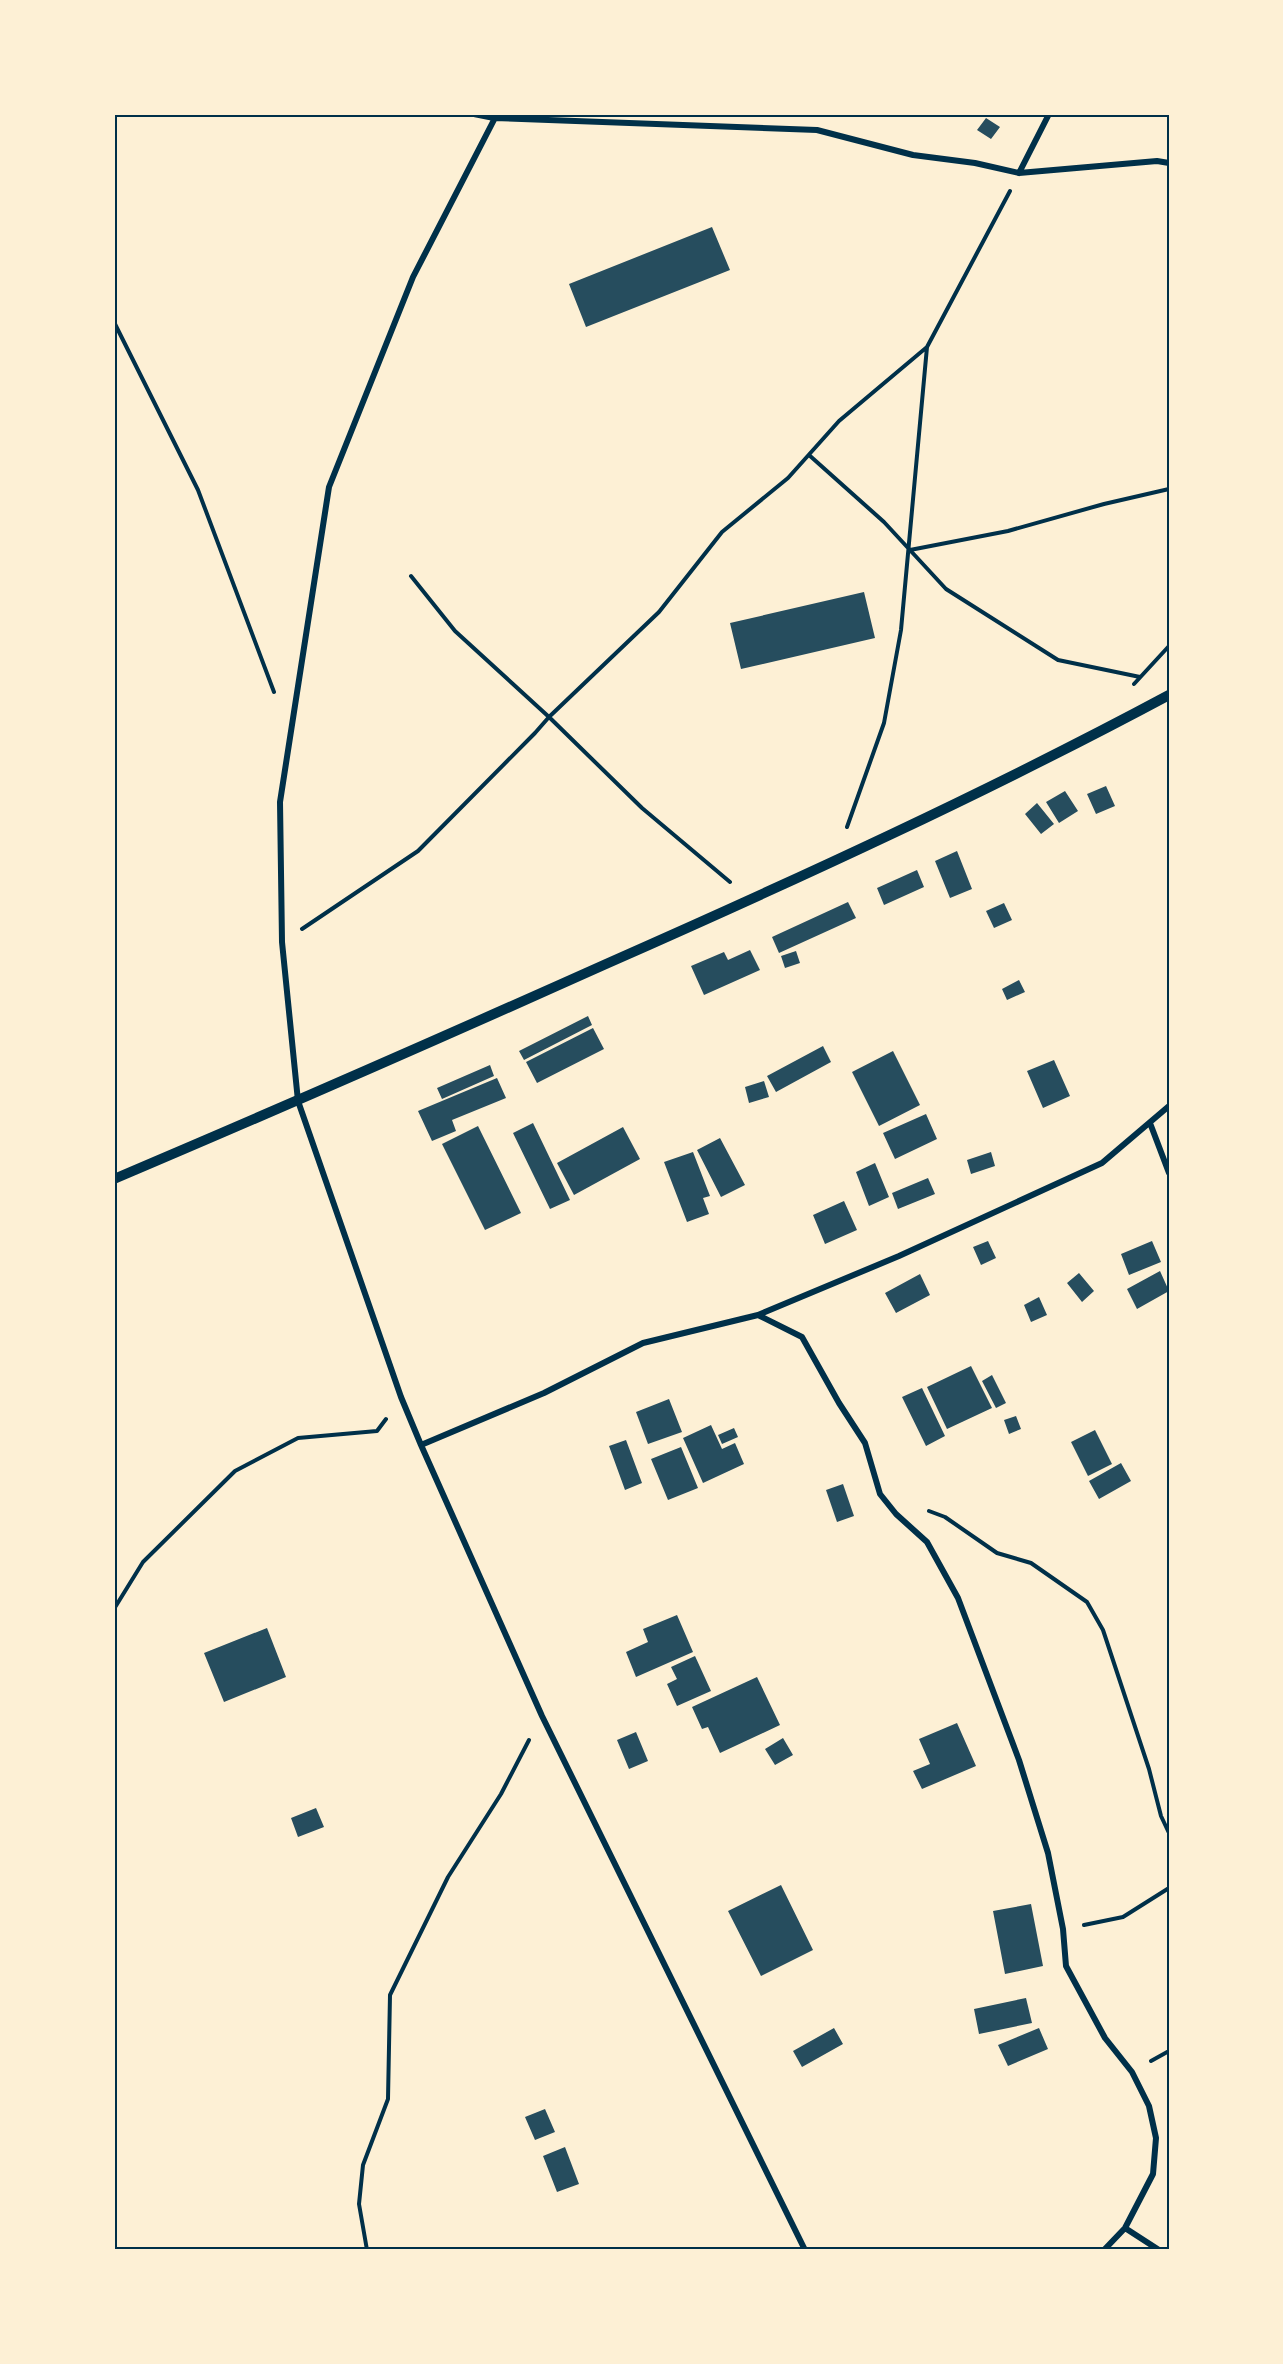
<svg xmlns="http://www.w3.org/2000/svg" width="1283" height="2364" viewBox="0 0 1283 2364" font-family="Roboto,sans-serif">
<rect width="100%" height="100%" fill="#fdf0d5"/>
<path fill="#264d5e" d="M986,118l14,9 -9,12 -14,-9z
M712,227l18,43 -144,57 -17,-43z
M864,592l11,46 -134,31 -11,-46z
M1106,786l9,20 -19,8 -9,-20z
M1065,791l13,20 -19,12 -13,-21z
M1037,803l17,21 -13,10 -16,-20z
M957,851l15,38 -22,9 -15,-37z
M917,870l7,17 -40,18 -7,-17z
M848,902l8,16 -77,35 -7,-16z
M1004,903l8,17 -18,8 -8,-17z
M750,950l10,20 -56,25 -13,-29 33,-14 4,8z
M796,951l4,12 -15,5 -4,-12z
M1019,980l6,12 -18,8 -5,-11z
M588,1016l4,9 -68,35 -5,-9z
M593,1028l11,21 -67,34 -11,-21z
M823,1046l8,16 -55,30 -9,-16z
M893,1051l27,54 -41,21 -27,-54z
M1054,1060l16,36 -27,12 -16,-37z
M490,1065l4,11 -52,23 -5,-11z
M497,1078l9,20 -54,22 4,11 -24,10 -14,-30z
M764,1081l5,16 -20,6 -4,-16z
M926,1114l11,25 -42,20 -12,-26z
M533,1123l37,77 -20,9 -37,-76z
M478,1126l43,87 -36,17 -43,-86z
M623,1127l17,32 -66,36 -17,-32z
M720,1138l25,47 -24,12 -24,-47z
M693,1152l17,44 -7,2 6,16 -22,8 -23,-60z
M991,1152l4,14 -24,8 -4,-14z
M875,1163l14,34 -20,9 -13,-34z
M928,1178l7,16 -37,15 -6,-16z
M844,1201l13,29 -32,14 -12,-29z
M988,1241l8,17 -15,7 -8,-18z
M1152,1241l9,21 -32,13 -8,-21z
M1160,1271l9,20 -32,18 -10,-20z
M1079,1273l15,18 -12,11 -15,-19z
M920,1274l10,21 -34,18 -11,-20z
M1039,1297l8,18 -16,7 -7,-17z
M971,1366l21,42 -45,21 -20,-42z
M992,1375l14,28 -10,5 -14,-27z
M922,1388l23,48 -19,10 -24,-49z
M669,1399l13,33 -34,12 -12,-32z
M1016,1416l5,13 -12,5 -5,-14z
M711,1425l11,24 13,-6 9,21 -41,19 -20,-45z
M734,1428l4,9 -16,7 -4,-9z
M1095,1430l17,34 -24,12 -17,-34z
M626,1440l16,43 -17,7 -16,-44z
M681,1447l17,41 -30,12 -17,-41z
M1121,1463l10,18 -32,18 -10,-18z
M843,1484l11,32 -17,6 -11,-32z
M677,1615l16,37 -57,25 -10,-25 22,-10 -5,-13z
M267,1628l19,49 -62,25 -20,-49z
M695,1656l16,35 -34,15 -10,-22 10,-5 -6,-12z
M757,1677l23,48 -60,28 -12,-26 -6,2 -10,-22z
M957,1723l19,43 -54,23 -9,-18 17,-7 -11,-25z
M636,1732l12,29 -19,8 -12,-29z
M783,1738l10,17 -18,10 -10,-16z
M316,1808l8,19 -26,10 -7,-19z
M781,1885l32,65 -52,26 -33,-65z
M1031,1904l12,62 -38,8 -12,-63z
M1026,1998l6,25 -53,11 -5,-25z
M834,2028l9,16 -41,23 -9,-16z
M1039,2028l9,21 -40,17 -10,-21z
M545,2109l10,23 -20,8 -10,-23z
M565,2147l14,37 -22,8 -14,-36z"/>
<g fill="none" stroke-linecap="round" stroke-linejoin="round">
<path stroke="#003049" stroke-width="4" d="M114,322l84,168 76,202
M809,455l75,67 62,67 112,71 82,17
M910,550l98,-19 96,-27 65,-15
M411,576l44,55 94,86 93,91 88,74
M1134,684l35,-38
M847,827l37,-104 17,-93 26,-283
M302,929l116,-78 117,-118 14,-16 110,-105 63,-80 66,-54 51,-57 88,-74 83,-156
M929,1511l16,6 52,36 34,10 56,39 16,28 46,139 12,47 8,17
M114,1609l29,-47 92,-91 63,-33 79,-7 9,-12
M1084,1925l39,-8 46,-29
M1151,2061l18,-10
M367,2250l-8,-46 4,-39 25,-66 2,-104 58,-118 53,-83 28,-54"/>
<path stroke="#003049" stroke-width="6" d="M474,114l20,4 323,12 96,25 62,8 44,10 138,-12 12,2
M497,114l-84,163 -84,210 -49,315 2,140 16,159 103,296 20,48 121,271 263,534
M1019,173l30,-59
M1150,1123l19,50
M758,1315l141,-59 203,-93 67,-57
M421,1445l123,-52 99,-50 115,-28 44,22 37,66 26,40 15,51 16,20 31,28 31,56 61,162 29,93 15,76 3,37 39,72 27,34 17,34 7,32 -3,36 -28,54 -21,22
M1125,2228l34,22"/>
<path stroke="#003049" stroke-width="10" d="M114,1179c165,-70 329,-142 492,-215 190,-84 380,-171 563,-269"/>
</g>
<rect width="1283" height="2364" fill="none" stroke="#fdf0d5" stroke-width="231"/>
<rect x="116" y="116" width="1052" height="2132" fill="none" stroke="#003049" stroke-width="2"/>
</svg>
